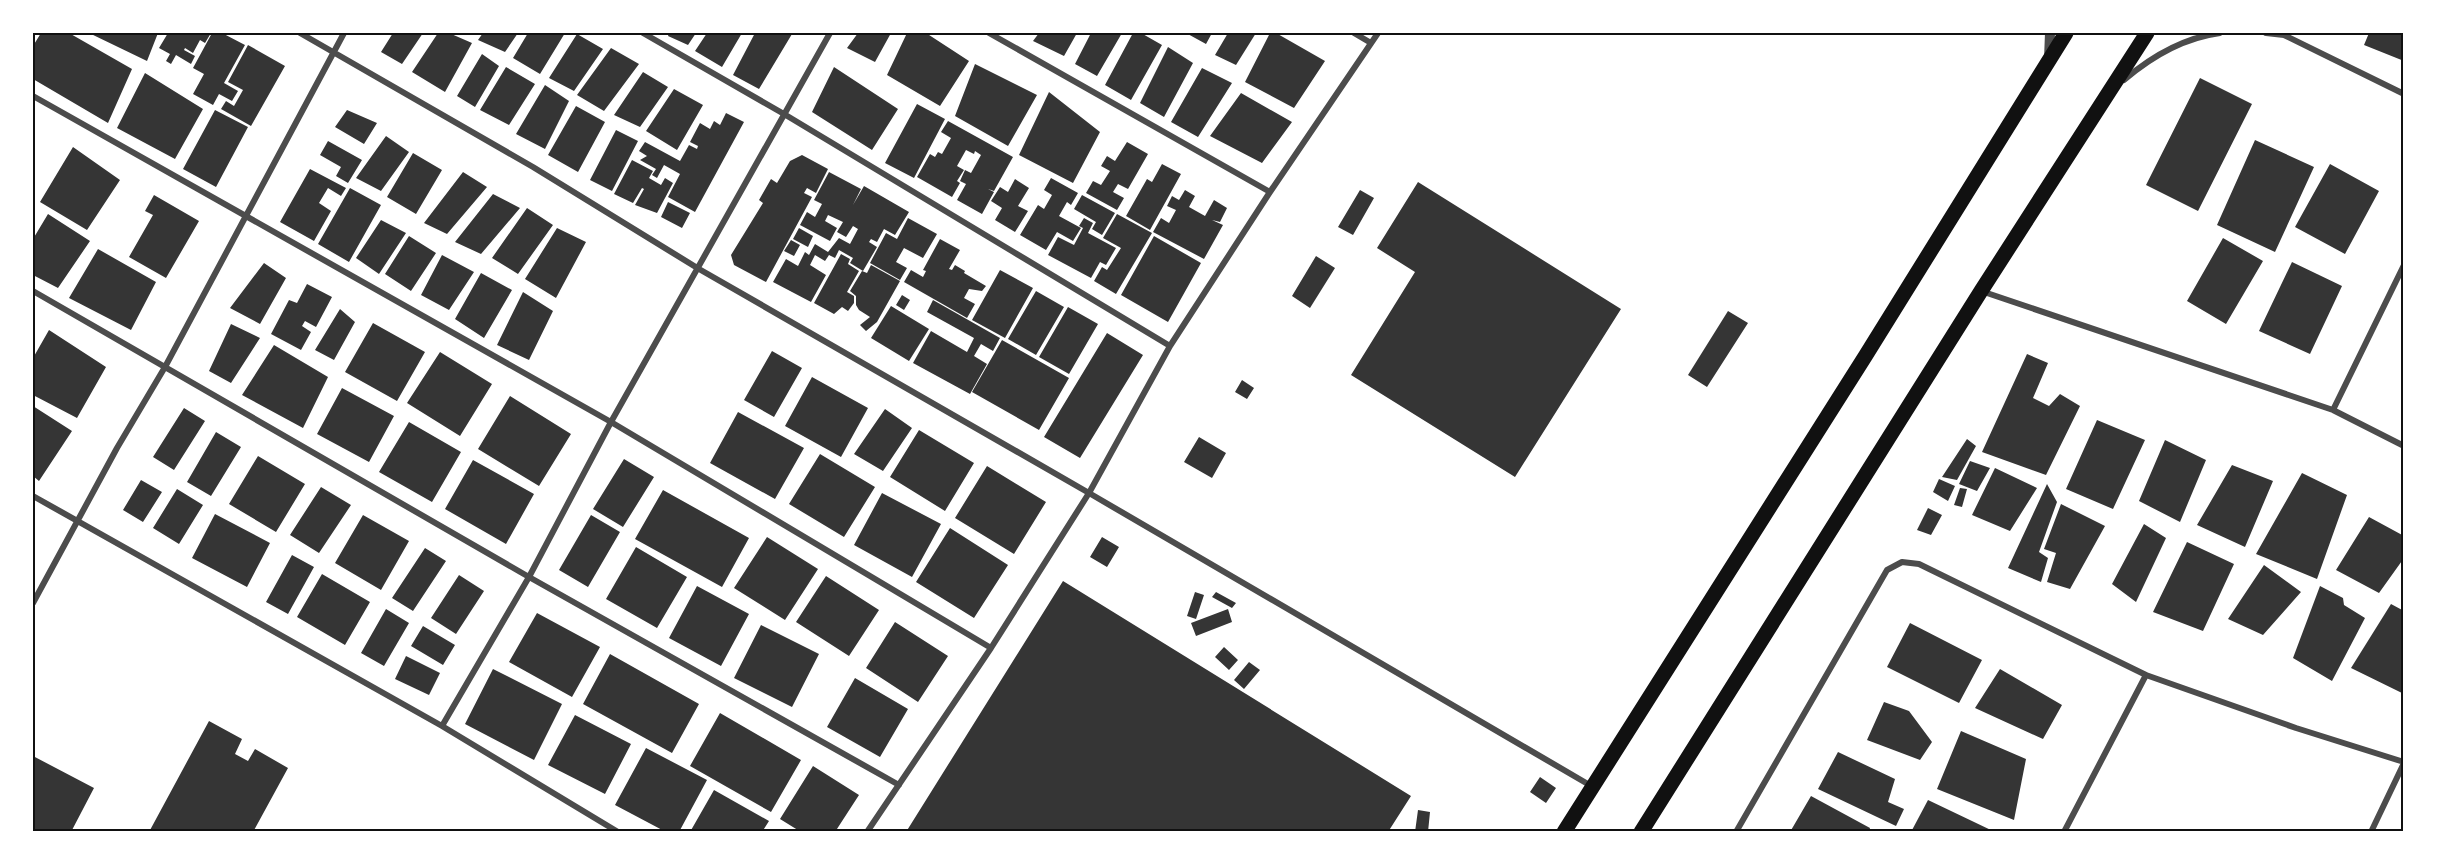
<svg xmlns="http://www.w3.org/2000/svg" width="2437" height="865" viewBox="0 0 2437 865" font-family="'Open Sans',sans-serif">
<rect width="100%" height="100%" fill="#fff"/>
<path fill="#353535" d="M41,33h28l63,36 -24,54 -75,-44v-33z
M89,33h69l-11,28z
M168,33h43l-6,10 -5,-3 -7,13 -8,-5 -1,2 11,6 -4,8 -15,-9 -5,9 -5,-3 4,-7 -11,-6z
M212,33h10l23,12 -21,38 14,8 -6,10 -13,-7 -6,11 -20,-11 11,-20 -11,-6z
M393,33h30l-21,31 -21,-12z
M438,33h11l23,10 -27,49 -33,-20z
M483,33h35l-13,19 -27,-12z
M528,33h37l-25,41 -27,-16z
M669,33h27l-8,12 -20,-9z
M707,33h35l-20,34 -27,-16z
M755,33l37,1 -33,55 -26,-14z
M858,33h33l-16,29 -28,-14z
M907,33h19l43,28 -29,45 -53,-31z
M1039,33h38l-13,23 -31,-15z
M1091,33h31l-25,43 -22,-12z
M1133,33h8l21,12 -31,55 -26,-15z
M1186,33h26l-6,11z
M1228,33h28l-20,32 -21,-10z
M1270,33h6l49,28 -31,47 -49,-26z
M2369,33h35v28l-40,-16z
M577,34l26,15 -29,42 -25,-13z
M248,45l37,21 -34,60 -30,-17 5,-8 8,5 9,-16 -15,-8z
M1168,47l25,16 -29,54 -24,-14z
M611,48l28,16 -35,47 -27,-16z
M482,54l17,12 -24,41 -18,-11z
M975,64l62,31 -29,51 -53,-30z
M506,67l29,17 -26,41 -29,-15z
M834,67l64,42 -26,41 -60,-38z
M1202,68l30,15 -34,54 -27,-15z
M643,72l25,15 -28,40 -26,-12z
M145,73l58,36 -28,50 -58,-31z
M2200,78l52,26 -54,107 -52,-26z
M545,85l24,16 -24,48 -29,-15z
M674,89l29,16 -26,45 -31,-19z
M1049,92l51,40 -27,51 -54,-28z
M1241,93l51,29 -30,41 -52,-27z
M917,104l28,15 -31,59 -29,-15z
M576,106l29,16 -27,50 -30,-17z
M215,110l33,17 -32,60 -33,-18z
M347,110l30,13 -13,21 -29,-17z
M726,113l18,9 -49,90 -27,-15 12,-23 -16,-9 -7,13 -5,-3 4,-6 -16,-9 7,-4 -8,-5 6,-9 35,19 9,-16 8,4 1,-3 -8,-4 10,-19 10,6 4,-8 6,4z
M948,121l65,36 -19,34 -6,-2 6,3 -12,22 -25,-14 9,-16 -6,-3 5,-11 6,3 10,-18 -6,-4 -1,3 -8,-4 -9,16 7,4 -7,11 3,2 -8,14 -35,-20 13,-23 5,3 3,-5 4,2 9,-16 -10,-6z
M616,130l22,11 -26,50 -22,-11z
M386,136l23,16 -28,39 -25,-13z
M2255,140l59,27 -39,85 -58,-27z
M328,141l34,19 -14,23 -12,-7 5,-9 -21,-12z
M1127,142l21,12 -20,35 -10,-5 -5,8 11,6 -7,12 -31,-17 7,-12 8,4 9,-14 -9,-5 6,-10 8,5z
M73,147l47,33 -33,50 -47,-28z
M413,153l29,17 -26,44 -29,-17z
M802,155l26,14 -12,24 -9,-5 -3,5 8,4 -46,85 -32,-17 -3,-10 32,-52 -4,-3 12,-21 6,4 13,-22z
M632,160l21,11 -4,7 12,7 4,-7 8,5 -16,30 -22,-8 9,-16 -2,-1 -9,15 -19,-9z
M1162,164l19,10 -31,56 -24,-14 21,-37 5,3z
M2330,164l49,27 -34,63 -50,-27z
M310,169l36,19 -5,8 -13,-8 -9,15 12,8 -17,30 -34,-19z
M463,172l24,15 -40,47 -23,-11z
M829,172l32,17 -8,16 11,-19 45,26 -14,23 -11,-6 -7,13 -6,-3 -2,3 8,5 -14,24 -13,-8 3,-5 -14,-8 -4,8 -6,-3 -4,6 -10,-6 -5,10 16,10 -15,27 -38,-20 13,-23 12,7 7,-14 4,3 6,-11 13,8 11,-14 11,6 8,-15 -5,-3 -7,11 -9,-5 6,-10 -15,-7 -3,6 12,7 -7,13 -30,-16 7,-13 8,5 7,-13 -8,-4z
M1051,178l27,15 -7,12 -4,-3 -8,14 22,12 -8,13 -16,-9 -11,18 -26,-15 18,-30 6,4 8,-14 -8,-5z
M1015,179l14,9 -11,18 10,5 -13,21 -20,-12 7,-12 -11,-7 9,-14 8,5z
M1418,182l203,127 -106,168 -164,-102 64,-103 -38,-24z
M350,188l31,17 -32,57 -31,-18z
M1185,190l10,6 -6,11 16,9 9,-16 13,8 -7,14 -8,-2 11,5 -19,34 -51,-27 8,-14 8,5 7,-13 -9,-4 5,-10 7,4z
M1360,190l14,8 -21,37 -15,-8z
M493,194l27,14 -39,46 -26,-12z
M154,195l45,26 -33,57 -37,-21 24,-42 -8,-4z
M1082,195l33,18 -13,22 -10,-6 4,-7 -22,-13z
M668,202l22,11 -8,15 -21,-11z
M527,208l26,17 -35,49 -26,-16z
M48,214l42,27 -32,47 -25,-13v-36z
M1117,214l35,19 -36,61 -22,-13 8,-14 5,3 14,-22 -18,-10z
M908,218l29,16 -14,24 -19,-10 -8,14 11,6 -7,12 -30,-17 16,-30 11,6z
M1084,218l9,5 -5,10 28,15 -10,17 -6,-3 -9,16 -43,-23 10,-18 16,8 9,-17 -4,-2z
M381,220l25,13 -27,41 -23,-16z
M557,228l29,14 -30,56 -31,-19z
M799,228l14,8 -5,11 -15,-8z
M409,236l27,17 -25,38 -26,-17z
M1154,236l47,27 -33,59 -47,-27z
M2223,238l40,23 -37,63 -39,-23z
M940,239l20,11 -11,19 3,1 3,-5 10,6 -1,2 22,13 -4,5 -13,-2 -5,9 11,6 -8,14 -63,-36 7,-12 12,7 3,-6 -3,-1z
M791,240l9,5 -6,11 -10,-5z
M98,249l58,33 -25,48 -62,-32z
M841,254l9,5 -2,5 11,7 -12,21 7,4v7l-6,8 -6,-4 -8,7 -20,-11z
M442,255l32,17 -25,38 -28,-15z
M1316,256l19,12 -25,40 -18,-12z
M2292,262l50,24 -32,68 -51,-23z
M264,263l22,15 -26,46 -30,-16z
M871,265l29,16 -23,41 -11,9 -6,-6 10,-8 -11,-7 -3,-5v-9l-6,-5 12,-20 5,2z
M1000,270l33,18 -28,50 -33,-18z
M481,273l31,17 -28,48 -29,-19z
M307,284l25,13 -16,30 -11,-6 -3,5 9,6 -10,18 -30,-16 18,-34 8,3z
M1036,291l28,16 -28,48 -28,-16z
M523,292l30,19 -24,49 -32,-15z
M902,295l8,5 -6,10 -8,-5z
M933,300l67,38 -7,13 -12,-7 -7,12 13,8 -17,30 -57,-31 18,-32 36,21 7,-14 -47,-26z
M891,306l38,23 -20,32 -38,-23z
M1068,307l30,17 -29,50 -30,-17z
M340,309l15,13 -21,38 -19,-10z
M1728,311l20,12 -41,64 -19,-12z
M373,323l52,29 -28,49 -52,-29z
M231,324l29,14 -29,45 -22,-12z
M49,330l57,37 -29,51 -44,-23v-37z
M1107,333l36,22 -63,103 -36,-21z
M1002,340l67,38 -30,52 -67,-38z
M274,345l54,32 -25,51 -61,-33z
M772,351l30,17 -28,49 -30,-17z
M440,352l52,32 -32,52 -53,-33z
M2027,354l21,9 -15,35 16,8 11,-12 20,12 -34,69 -64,-23z
M812,377l56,31 -27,49 -56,-31z
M1242,380l12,8 -7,11 -12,-7z
M342,388l52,28 -25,46 -52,-28z
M510,396l61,38 -32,52 -61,-37z
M33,406l39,25 -33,50 -6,-5z
M184,408l21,13 -31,49 -21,-13z
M885,409l27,19 -29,43 -29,-17z
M738,412l66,36 -29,51 -65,-36z
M2097,420l48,20 -32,69 -47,-20z
M409,422l52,30 -29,50 -53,-30z
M919,430l55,33 -29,48 -55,-34z
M216,432l25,15 -30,49 -24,-14z
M1199,437l27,16 -14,25 -28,-16z
M1967,439l9,7 -19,34 -15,-3z
M2165,440l41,20 -26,62 -41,-21z
M820,454l55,33 -31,50 -55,-33z
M258,456l47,28 -29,48 -47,-28z
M624,459l30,18 -31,50 -30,-18z
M473,460l61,34 -28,50 -61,-35z
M1970,461l20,7 -13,23 -18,-7z
M2232,465l41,16 -28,66 -48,-22z
M987,466l59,36 -32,52 -59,-36z
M1995,468l42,20 -27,43 -38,-16z
M2302,473l45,22 -30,84 -61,-25z
M1939,479l16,7 -7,15 -15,-9z
M141,480l21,12 -19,30 -20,-12z
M2047,484l10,18 -18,50 9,6 -7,24 -33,-14z
M321,487l30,18 -32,48 -29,-18z
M1960,488l7,1 -5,18 -8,-2z
M177,489l26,16 -24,39 -26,-16z
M663,490l86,48 -27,49 -87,-48z
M882,493l59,31 -29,53 -58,-32z
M2061,504l44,22 -35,63 -23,-7 9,-29 -12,-4z
M1928,508l14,7 -11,20 -14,-5z
M215,514l55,29 -23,44 -55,-29z
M363,515l46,26 -28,49 -46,-27z
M591,515l29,17 -32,55 -29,-17z
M2369,517l35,19v22l-25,35 -43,-23z
M2144,524l22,14 -30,64 -24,-18z
M950,528l58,37 -34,53 -58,-36z
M767,537l51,32 -33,51 -51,-32z
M1102,537l17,10 -12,20 -17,-10z
M2187,542l47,22 -31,67 -50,-19z
M636,547l51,30 -30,51 -51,-29z
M425,548l21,13 -33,50 -21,-13z
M292,555l22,12 -26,47 -22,-12z
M2264,565l37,27 -38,43 -35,-16z
M322,574l48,28 -25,43 -48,-28z
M459,575l25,16 -28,43 -25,-16z
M826,576l53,34 -30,46 -53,-34z
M1063,581l348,215 -23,36h-482z
M697,586l52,28 -28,52 -52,-28z
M2320,586l23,12 1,7 21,13 -33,63 -39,-23z
M1195,592l9,3 -8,24 -9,-3z
M1216,592l20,11 -4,5 -20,-11z
M2391,604l13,7v83l-53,-26z
M386,609l23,14 -25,43 -23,-13z
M1228,609l4,13 -36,14 -5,-13z
M537,613l63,34 -28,50 -63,-35z
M895,622l53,34 -30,46 -52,-34z
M1910,623l72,37 -23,43 -72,-36z
M761,625l58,29 -27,53 -58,-29z
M423,626l32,19 -12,20 -32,-19z
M1224,647l14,13 -9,10 -14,-13z
M610,654l89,50 -27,49 -89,-49z
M406,656l34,17 -11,22 -34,-16z
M1249,662l11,8 -16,19 -10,-9z
M493,669l69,35 -28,56 -69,-36z
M2000,669l62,36 -19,34 -68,-31z
M855,678l53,31 -28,48 -53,-30z
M1884,702l25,9 23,31 -12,18 -53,-20z
M720,713l81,47 -30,52 -81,-46z
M575,715l56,29 -26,50 -57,-29z
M209,721l33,18 -7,15 13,7 7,-12 33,19 -35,64h-104z
M1961,731l65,28 -12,61 -77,-31z
M646,748l61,32 -28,52h-13l-51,-27z
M1838,752l57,27 -7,23 16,7 -8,17 -78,-37z
M33,756l61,32 -23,44h-38z
M813,766l46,29 -24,37h-34l-21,-13z
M1540,777l16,11 -10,15 -16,-11z
M714,790l55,31 -7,11h-72z
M1811,796l59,32 -1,4h-79z
M1928,800l67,32h-84z
M1418,810l12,2 -2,20h-13z"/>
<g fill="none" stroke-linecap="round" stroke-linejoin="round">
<path stroke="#4c4c4c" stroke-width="6" d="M300,33l233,134 166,102 390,224 504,294
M643,33l141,81 386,232
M989,33l281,159
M1354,33l17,10
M2266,33l18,2 120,59
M2124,80c28,-24 59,-42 96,-47
M33,96l578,326 380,226
M33,291l496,286 370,208
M1981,291l352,119 71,36
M2333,410l71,-145
M33,496l409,230 176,106
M33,603l84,-155 48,-81 179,-334
M442,726l87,-149 82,-155 219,-389
M867,832l124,-184 98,-155 81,-147 100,-154 108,-159
M1736,832l151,-262 15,-8 17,2 227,111 150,53 108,34
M2064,832l82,-157
M2371,832l33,-69"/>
<path stroke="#4c4c4c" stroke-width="10" d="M2049,59l1,-26"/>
<path stroke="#111" stroke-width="15" d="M1564,832l302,-477 200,-322
M1641,832l340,-541 166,-258"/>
</g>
<rect width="2437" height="865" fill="none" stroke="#ffffff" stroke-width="69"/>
<rect x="34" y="34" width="2368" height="796" fill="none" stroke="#111" stroke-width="2"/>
</svg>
